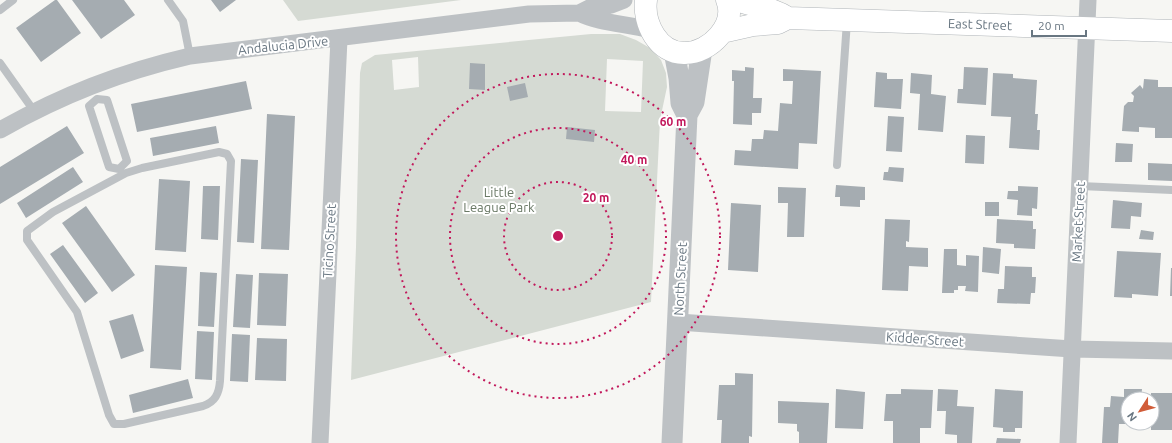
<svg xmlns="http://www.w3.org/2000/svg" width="1172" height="443" viewBox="0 0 1172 443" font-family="Ubuntu,sans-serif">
<rect width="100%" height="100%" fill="#f6f6f3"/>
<path fill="#d5dad3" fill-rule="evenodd" d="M283,0h178l-163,21z
M591,34h29l16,6 14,8 11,12 5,13 1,14 -7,33 -9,182 -300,78 5,-133 4,-174 2,-10 13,-8zM418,57l1,30 -25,3 -2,-30zM607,59l36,2 -2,51 -36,-1z"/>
<path fill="#a5acb1" d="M55,0h2l24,33 -40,29 -25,-34z
M72,0h52l11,15 -34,24z
M211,0h25l-16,12z
M470,63l15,1v26l-16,-1z
M745,67l9,1 -1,30h9l-1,15h-9v12l-19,-1 1,-43h-2v-11l13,1z
M964,67l24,1 -2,37 -29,-2 1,-14h5z
M783,69l38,2 -4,73 -18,-1 -1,26 -64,-4 1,-15 16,1 1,-12h11l1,-9 14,1 2,-28 12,1 1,-23h-10z
M876,72l11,1v6h16l-2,30 -27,-2z
M911,73l21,2 -1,19 15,2 -3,36 -25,-2 2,-36 -10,-1z
M993,73l20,1v4l24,2 -2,34h3l-1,16h3l-1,20 -30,-2 2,-31 -20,-1z
M1144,79l14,1v7h14v51h-17v-10l-16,-1v5l-17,-1 2,-25 4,-4h5l1,-6 -3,-3 9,-8 3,4z
M246,81l6,28 -115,23 -6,-28z
M525,83l3,14 -18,4 -3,-14z
M267,114l28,2 -6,134 -28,-1z
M888,116l16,1 -2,35 -16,-1z
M67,126l17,27 -84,51v-37z
M216,126l3,17 -66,13 -3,-18z
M567,127l28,3 -1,12 -28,-3z
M966,135l19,1 -1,28 -19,-1z
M1116,143l17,1 -1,18h-17z
M241,159l17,1 -4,83 -17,-1z
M1148,163l24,1v17l-24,-1z
M73,167l10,15 -57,36 -9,-15z
M889,167l15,1 -1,14 -20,-2 1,-8h4z
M159,179l31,2 -4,71 -31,-2z
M836,185l29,2v13h-5v7l-20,-1v-9h-5z
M203,186h17l-2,54 -17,-1z
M1018,186l20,1 -1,22 -5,-1v8l-15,-1 1,-15 -11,-1 1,-8h10z
M778,187l28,1 -2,49h-17l1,-34h-10z
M1113,200l29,3 -1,14 -10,-1 -1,13 -19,-1z
M985,202h14v14h-14z
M731,203l30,2 -3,67 -30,-2z
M86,206l49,69 -23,17 -50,-69z
M885,219l25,1 -1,22 -3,-1v6l22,1v19l-19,-1 -1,25 -26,-1z
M997,219l36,2v8h3l-1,20 -21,-1v-4l-18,-1z
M1141,230l13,2 -1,8 -14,-1z
M63,245l35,48 -13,10 -35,-49z
M983,247l18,2 -2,25 -17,-2z
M944,249h13v16l9,1v-11l13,1 -1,36 -13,-1 1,-5h-8v4h-4v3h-12z
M1117,251l44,2 -3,43 -26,-2v4l-18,-1z
M155,265l32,2 -6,103 -31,-2z
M1005,266l27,1v10h4l-1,16h-4l-1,11 -33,-1 1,-14h6z
M1171,268h1v28h-2z
M200,272l17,1 -3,54 -16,-1z
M259,273l29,1 -2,52 -29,-1z
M236,274l17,1 -3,53 -17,-1z
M133,314l11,37 -23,8 -12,-38z
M197,331l17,1 -2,48 -17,-1z
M232,334l18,1 -2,47 -18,-1z
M257,338l30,1 -1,42 -31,-1z
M735,373l18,1 -1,63 -3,-1v7h-28l1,-23h-5l2,-35h16z
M188,379l5,19 -60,15 -4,-18z
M836,389l29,3 -2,37 -28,-1z
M901,389l32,1 -2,38h-11v15h-27v-22h-9l2,-27h15z
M938,389l20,1 -1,16 17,1 -2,36h-15v-8l-12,-1 1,-23h-9z
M995,389l28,2 -1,37h-7v4h-12v-4l-10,-1z
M1124,389h18l-1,10h-13v25h-9l-1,19h-16l2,-36h6l1,-11 13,1z
M1151,393h21v37h-21z
M778,401l51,2 -2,40h-28v-11l-2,-1v-7l-19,-1z
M997,438l24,1 -1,4h-24z"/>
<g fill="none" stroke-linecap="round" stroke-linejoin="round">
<defs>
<path id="secondary" d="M646,0c-3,23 12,54 39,53 25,0 52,-28 42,-53
M736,0c17,6 37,8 52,18
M722,32l31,-7 25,-2 10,-5 384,13"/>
</defs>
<use href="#secondary" stroke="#b0b5b9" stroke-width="23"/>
<path stroke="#bdc1c4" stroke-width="8" d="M168,0l15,21 7,35
M0,10l13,-10
M0,63l34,48
M97,99l10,1 20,61 -8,8 -10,-2 -20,-61z
M219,152l8,2 4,7 -11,220c-1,13 -5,21 -17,25l-79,18h-10l-5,-9 -32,-103 -50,-72v-9l26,-19 73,-39 16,-5z
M837,165l10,-144
M1080,186l92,4"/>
<path stroke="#bdc1c4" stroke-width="17" d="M579,13c19,10 49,11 71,17
M0,130c62,-35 121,-58 190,-74l339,-42 50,-1 10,-5 22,-3 13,-5
M678,322l394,27 100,2
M320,443l19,-404
M1068,443l20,-443"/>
<path stroke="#bdc1c4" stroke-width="21" d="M674,51l5,27 2,25 6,12
M672,443l15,-328 7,-13 8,-53"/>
<use href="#secondary" stroke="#fff" stroke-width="22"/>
</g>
<g fill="none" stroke="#c2185b" stroke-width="2" stroke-dasharray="2 4">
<circle cx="558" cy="236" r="54"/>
<circle cx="558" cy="236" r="108"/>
<circle cx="558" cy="236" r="162"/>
</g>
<g text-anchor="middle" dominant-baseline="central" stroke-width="4" stroke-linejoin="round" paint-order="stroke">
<g font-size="13" fill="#687681" stroke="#fff">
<text transform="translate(980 24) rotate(2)">East Street</text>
<text transform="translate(283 45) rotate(-6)">Andalucia Drive</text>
<text transform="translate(1078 222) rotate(-87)">Market Street</text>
<text transform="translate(329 241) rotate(-87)">Ticino Street</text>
<text transform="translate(680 279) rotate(-87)">North Street</text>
<text transform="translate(925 339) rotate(4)">Kidder Street</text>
</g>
<g font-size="13" fill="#6a7966" stroke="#fff">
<text x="499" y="192">Little<tspan x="499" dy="15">League Park</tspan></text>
</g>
</g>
<circle cx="558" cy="236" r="6" fill="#c2185b" stroke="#fff" stroke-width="2"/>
<g font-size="12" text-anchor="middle" font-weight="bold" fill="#c2185b" stroke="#fff" stroke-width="4" stroke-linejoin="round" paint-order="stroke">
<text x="673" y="126">60 m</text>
<text x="634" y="164">40 m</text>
<text x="596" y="202">20 m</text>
</g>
<g transform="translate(1140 411) rotate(234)"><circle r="19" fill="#ffffff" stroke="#c3c8cd"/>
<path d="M0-3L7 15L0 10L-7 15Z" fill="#d15c38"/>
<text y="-6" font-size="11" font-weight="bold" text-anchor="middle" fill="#687681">N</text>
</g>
<path d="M1032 30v6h54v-6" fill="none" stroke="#687681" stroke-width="2"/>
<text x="1038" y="30" font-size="12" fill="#687681" stroke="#ffffff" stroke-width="3" paint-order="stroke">20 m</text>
</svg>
